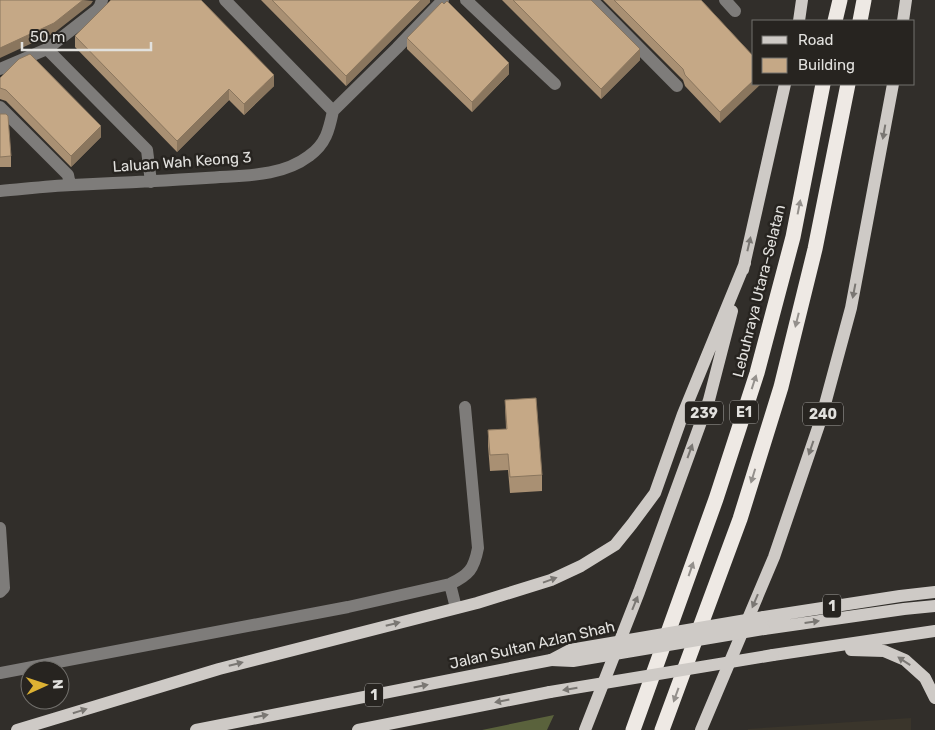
<svg xmlns="http://www.w3.org/2000/svg" width="935" height="730" viewBox="0 0 935 730" font-family="Rubik,sans-serif">
<rect width="100%" height="100%" fill="#312e2a"/>
<path fill="#3a352b" d="M911,718v12h-163v-1z"/>
<path fill="#5a623c" d="M554,715l-7,15h-65z"/>
<g fill="none" stroke-linecap="round" stroke-linejoin="round">
<path stroke="#7e7c7a" stroke-width="12" d="M225,0l108,111
M466,0l89,84
M592,0l85,86
M725,0l10,11
M47,49l100,101 4,32
M0,69l47,-20 50,-39 3,-4 2,-6
M0,107l68,68 2,10
M333,111l64,-63 46,-48
M0,191c24,-2 48,-5 72,-6 45,-2 89,-4 134,-7 34,-3 74,0 103,-22 17,-12 20,-26 24,-45
M0,528l4,60 -4,4
M450,584l6,24
M0,673l348,-66 102,-23c19,-9 24,-15 28,-36l-13,-141"/>
<path stroke="#cecac6" stroke-width="12" d="M799,21l3,-21
M903,21l3,-21
M743,270l42,-186
M764,617l136,-21 35,-4
M764,629l140,-20 31,-3
M851,650l33,1 21,9 20,18 10,20
M773,655l162,-24
M17,730l202,-61 258,-66 74,-23 30,-14 34,-21 17,-21 23,-31 28,-79 62,-151
M196,730l355,-70
M358,730l192,-38
M585,730l54,-138 70,-192 23,-89
M701,730l73,-173 47,-138 30,-111 42,-224"/>
<path stroke="#eee9e4" stroke-width="15" d="M835,21l5,-21
M860,21l4,-21
M633,730l83,-231 41,-126 36,-136 30,-153
M662,730l78,-211 41,-132 34,-138 33,-165"/>
<path stroke="#cecac6" stroke-width="12" d="M551,660l19,-10 194,-33
M551,660l22,1 191,-32
M550,692l223,-37"/>
</g>
<path fill="#a99073" d="M261,0h169v2l-84,84z
M502,0h89l49,60 -39,39z
M603,0h98l53,57 -34,66 -35,-37 -2,-6z
M75,36l199,50 -30,29 -15,-15 -52,52 -102,-105z
M407,38l102,36 -37,38 -65,-63z
M0,78l101,59 -30,30 -65,-66 -6,-2z
M0,114l11,42v11h-11z
M505,400l37,75v16l-32,2 -2,-23 -18,1 -2,-25v-16l18,-1z"/>
<path fill="#8a765e" d="M83,0l10,1 -2,3 -37,29 -54,25v-10z
M421,0h9v2l-84,84v-10z
M640,49v11l-39,39v-10z
M509,63v11l-37,38v-10z
M274,75v11l-30,29v-11z
M754,80v4h7l-41,39v-11z
M229,89v11l-52,52v-11z
M101,126v11l-30,30v-11z"/>
<path fill="#c5a886" stroke="#8a765e" d="M0,0h83l-29,23 -54,25z
M111,0h90l73,75 -30,29 -15,-15 -52,52 -102,-105z
M272,0h149l-75,76z
M513,0h78l49,49 -39,40z
M614,0h87l53,57v23l-34,32 -35,-37 -2,-6z
M447,1l62,62 -37,39 -65,-64 35,-36 2,2z
M30,54l71,72 -30,30 -65,-66 -6,-2v-10l19,-19z
M0,114h6l2,2 3,40 -11,1z
M536,398l6,77 -32,2 -2,-23 -18,1 -2,-25 19,-1 -2,-29z"/>
<defs><path id="oneway-solid" d="M-6-.8H1V-3.2L6.5 0L1 3.2V.8H-6Z" transform="scale(1.25)"/></defs>
<g fill="#7a7773">
<use href="#oneway-solid" transform="translate(884 132) rotate(100)"/>
<use href="#oneway-solid" transform="translate(749 244) rotate(-77)"/>
<use href="#oneway-solid" transform="translate(854 291) rotate(101)"/>
<use href="#oneway-solid" transform="translate(811 448) rotate(109)"/>
<use href="#oneway-solid" transform="translate(690 451) rotate(-70)"/>
<use href="#oneway-solid" transform="translate(550 580) rotate(-20)"/>
<use href="#oneway-solid" transform="translate(755 601) rotate(113)"/>
<use href="#oneway-solid" transform="translate(635 603) rotate(-68)"/>
<use href="#oneway-solid" transform="translate(812 622) rotate(-8)"/>
<use href="#oneway-solid" transform="translate(393 624) rotate(-14)"/>
<use href="#oneway-solid" transform="translate(904 661) rotate(-147)"/>
<use href="#oneway-solid" transform="translate(236 664) rotate(-14)"/>
<use href="#oneway-solid" transform="translate(421 686) rotate(-11)"/>
<use href="#oneway-solid" transform="translate(570 689) rotate(171)"/>
<use href="#oneway-solid" transform="translate(502 701) rotate(169)"/>
<use href="#oneway-solid" transform="translate(80 711) rotate(-17)"/>
<use href="#oneway-solid" transform="translate(261 716) rotate(-11)"/>
</g>
<g fill="#94908c">
<use href="#oneway-solid" transform="translate(799 207) rotate(-79)"/>
<use href="#oneway-solid" transform="translate(797 320) rotate(104)"/>
<use href="#oneway-solid" transform="translate(754 382) rotate(-72)"/>
<use href="#oneway-solid" transform="translate(753 476) rotate(107)"/>
<use href="#oneway-solid" transform="translate(691 569) rotate(-71)"/>
<use href="#oneway-solid" transform="translate(676 695) rotate(110)"/>
</g>
<g text-anchor="middle" dominant-baseline="central" stroke-width="5" stroke-linejoin="round" paint-order="stroke">
<g fill="#272420" stroke="#aaa8a5" stroke-width="1">
<rect x="730" y="400.5" width="28" height="23" rx="4"/>
<rect x="685" y="401.5" width="38" height="23" rx="4"/>
<rect x="803" y="402.5" width="40" height="23" rx="4"/>
<rect x="823" y="594.5" width="18" height="23" rx="4"/>
<rect x="365" y="683.5" width="18" height="23" rx="4"/>
</g>
<g font-size="14" font-weight="bold" fill="#e2e1de">
<text x="744" y="412">E1</text>
<text x="704" y="413">239</text>
<text x="823" y="414">240</text>
<text x="832" y="606">1</text>
<text x="374" y="695">1</text>
</g>
<g font-size="15" fill="#e2e1de" stroke="#272420">
<text transform="translate(182 162) rotate(-4)">Laluan Wah Keong 3</text>
<text transform="translate(759 291) rotate(-76)">Lebuhraya Utara–Selatan</text>
<text transform="translate(532 645) rotate(-13)">Jalan Sultan Azlan Shah</text>
</g>
</g>
<rect x="752" y="20" width="162" height="65" fill="#272420" stroke="#72706c"/>
<rect x="762" y="36" width="25" height="8" fill="#cecac6" stroke="#72706c"/>
<text x="798" y="45" font-size="15" fill="#e2e1de">Road</text>
<rect x="762" y="58" width="25" height="15" fill="#c5a886" stroke="#72706c"/>
<text x="798" y="70" font-size="15" fill="#e2e1de">Building</text>
<g transform="translate(45 685) rotate(87)"><circle r="24" fill="#272420" stroke="#72706c"/>
<path d="M0-4L9 19L0 12L-9 19Z" fill="#ddb233"/>
<text y="-8" font-size="14" font-weight="bold" text-anchor="middle" fill="#e2e1de">N</text>
</g>
<path d="M22 42v8h129v-8" fill="none" stroke="#e2e1de" stroke-width="2.5"/>
<text x="30" y="42" font-size="15" fill="#e2e1de" stroke="#272420" stroke-width="4" paint-order="stroke">50 m</text>
</svg>
